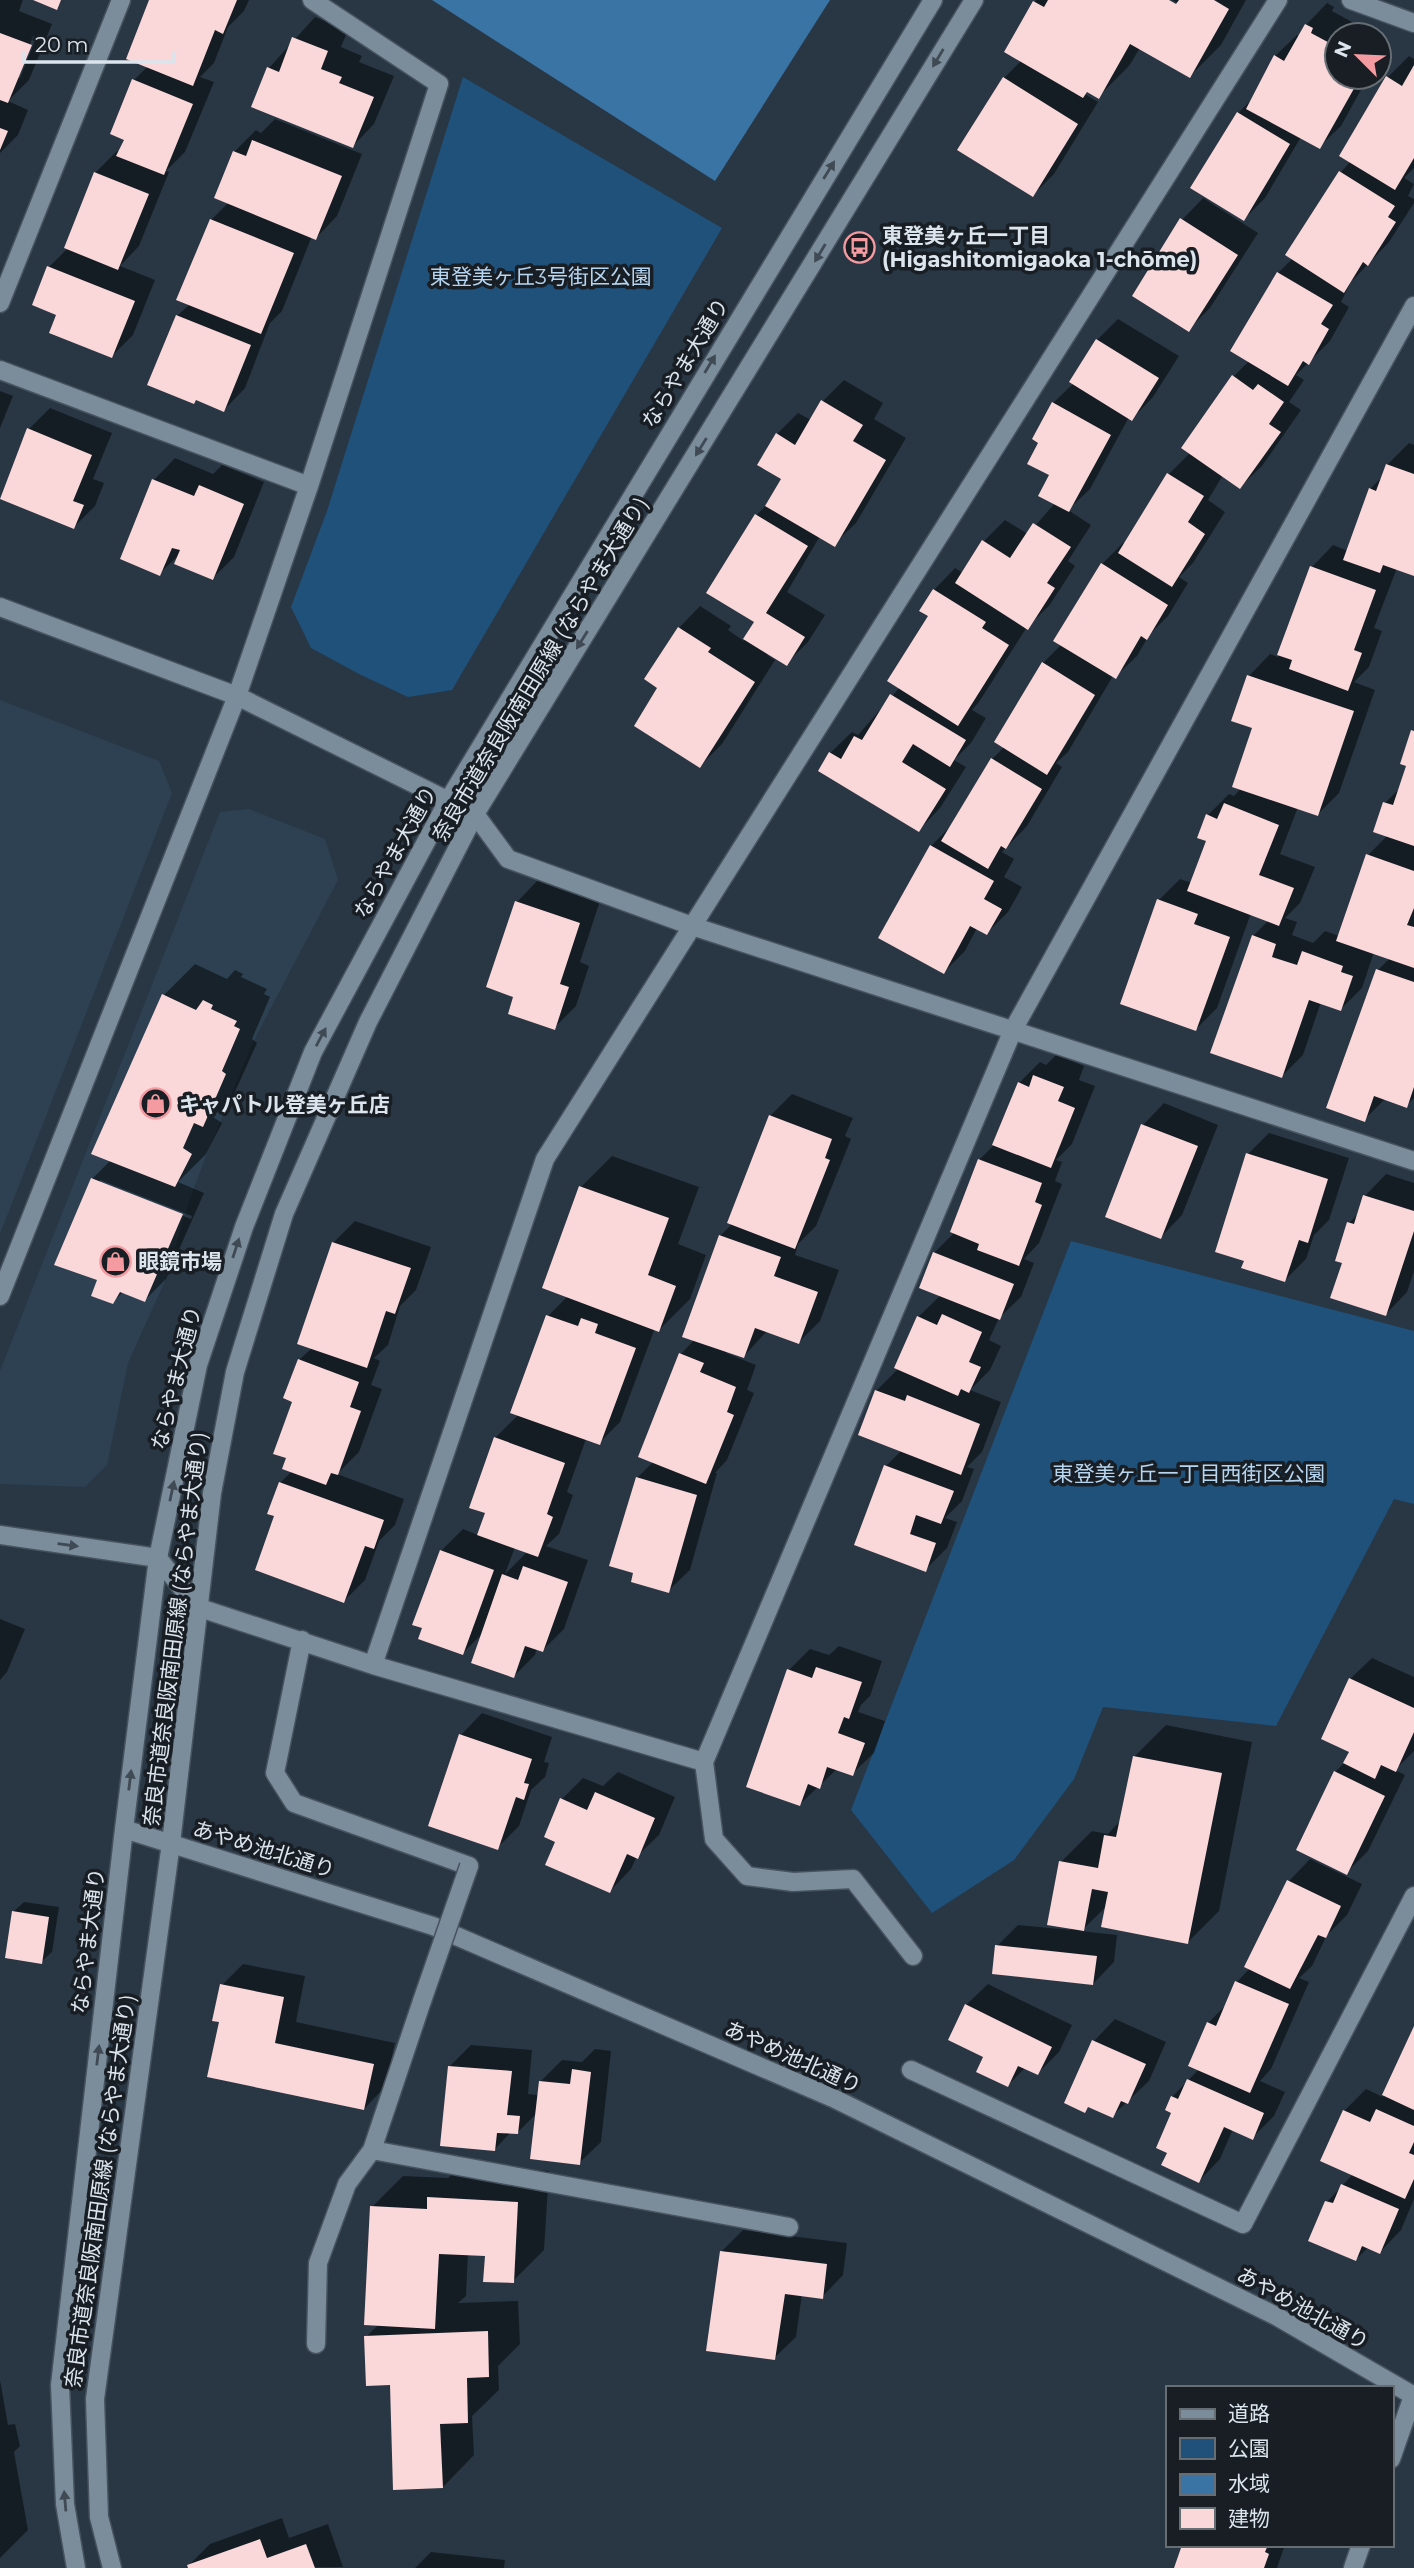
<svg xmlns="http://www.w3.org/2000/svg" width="1414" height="2568" viewBox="0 0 1414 2568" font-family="Montserrat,'Noto Sans JP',sans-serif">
<rect width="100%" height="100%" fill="#293744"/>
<path fill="#2d4152" d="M0,700l159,61 13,32 -172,441z
M249,809l76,30 13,41 -86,164 -46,112 -18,48 -23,77 -37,82 -21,102 -22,22 -85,-3v-113l220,-559z"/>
<path fill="#1f517a" d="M463,77l259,151 -270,462 -44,7 -47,-22 -50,-27 -20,-41 36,-96z
M1071,1241l343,90v173l-20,-5 -118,227 -173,-19 -29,72 -60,81 -82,53 -81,-103z"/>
<path fill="#3a74a4" d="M432,0h398l-115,181z"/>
<path fill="#0007" fill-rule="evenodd" d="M0,0h23l-4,11 33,13 -23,56 -21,21 20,9 -10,25 -18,18zM33,36l3,2 -16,40h-3z
M151,0h98l-5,11 -16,16 -14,36 -14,14 14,5 -29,70 -19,19 3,1 -30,74 -19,20 35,14 -22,55 -21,21 -53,-42 -10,-47 19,-19 27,-75 22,-22 3,1 6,-13 -13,-6 21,-53 14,-14z
M1036,0h129l18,10 2,-3 -13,-7h74l-25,45 -31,31 -50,-28 -11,18 -31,31 -10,-6 -3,3 13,8 -44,72 -21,21 -29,-117 17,-17 -15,-9z
M1327,3l7,4 -2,4 44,24h-39v42h31l-27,49 -22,21 -18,-10 -36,61 -21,21 -6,-106 15,-15 22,-42 22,-21 3,2 6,-12z
M315,17l33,13 -7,17 21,9 -3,6 35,14 -20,48 -21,22 -84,-78z
M1409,56l5,3v109l-10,10 10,6 -6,12 6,3v4l-25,39 -38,40 -10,20 8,5 -19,34 -34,34 8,5 -15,22 12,8 -39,56 -22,21 -17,-12 -15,25 17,12 -32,51 -14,14 9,6 -20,33 -19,19 -12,21 -22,21 -2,-1 -45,76 -12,11 6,4 -35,59 -25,26 12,7 -10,18 18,10 -14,25 -21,21 -10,-5 -12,23 -21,21 -13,-126 21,-21 40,-66 12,-12 39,-84 19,-19 40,-80 21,-21 3,1 43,-70 22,-22 42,-75 17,-17 28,-87 15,-15 48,-86 10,-11 36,-83z
M275,119l87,35 -25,62 -21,22 -4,-2 -30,75 -12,12 -25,65 -21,22 -47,-94 13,-12 21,-84 18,-18 5,-50 22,-22 5,3z
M1203,198l55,35 -48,75 -21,21 -7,-109z
M1118,319l61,37 -26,41 -21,22 -3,-2 -39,72 -22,21 23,15 -23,36 7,5 -26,40 -22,21 -48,75 -7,8 14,8 -15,25 -17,17 12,7 -26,41 -21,22 -89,-77 22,-21 6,3 42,-48 30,-72 4,-25 21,-22 8,5 21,-32 21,-21 23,14 27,-31 -4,-28 -10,-33 12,-39 21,-20 23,-43z
M844,380l39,23 -9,16 32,19 -50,85 -22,21 -14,-8 -33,56 38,23 -17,27 -21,21 -18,-11 -2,3 8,5 -53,84 -22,22 -21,-138 21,-22 31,20 -3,4 16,11 12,-20 -47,-29 48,-77 12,-13 14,-24 -6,-44 21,-21 13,7 12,-19z
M0,391l13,5 -13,32z
M50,408l62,25 -19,46 11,4 -9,23 -21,21 -45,-98z
M1409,443l5,2v129l-17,-6 -23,60 8,3 -13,36 -15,15 21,8 -36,103 -21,21 -20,-7 -18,47 35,13 -15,36 -15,15 12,4 -5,13 21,8 12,-12 14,5 29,-81 20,-20 -3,-32 16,-16 7,-22 6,-36v369l-8,8 -21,-7 -21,21 14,-150 12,-12 -16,-6 -12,36 -21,21 -20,-7 -18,53 -21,21 -29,-140 16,-16 -18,-7 -34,95 -21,21 -37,-129 21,-21 12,4 16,-43v-25l21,-21 5,2 7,-8 13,-61 -20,-7 15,-44 21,-22 8,3 34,-90 21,-22 15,6 22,-62 13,-13 4,-11z
M175,458l38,16 9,-9 42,17 -30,75 -21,21 -32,-25 -21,20 -38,-15 32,-78z
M538,880l62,21 -20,61 9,4 -13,40 -22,22 -38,-32 1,-94z
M195,964l32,15 8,-9 8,4 -2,3 26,12 -3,5 6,3 -18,42 5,4 -23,51 -21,23 9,6 -16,31 -28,28 26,11 -38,86 -21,21 -22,-8 -10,10 -13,-23 -8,-100 19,-19 -17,-7 70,-158zM100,1180l92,36 -1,3 -91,-35z
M1056,1055l28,11 -5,14 16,6 -23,58 -16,16 6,2 -7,19 7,3 -23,59 -15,16 10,4 -13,34 -22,21 -10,22 12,6 -11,24 -20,20 31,12 -19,50 -15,15 7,2 -12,32 -17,17 12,4 -10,26 -22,22 -68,-26 29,-78 16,-16 -26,-59 23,-23 19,-51 23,-22 -7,-42 21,-21 24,-72 15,-15 25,-62 21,-21 6,3z
M792,1094l61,24 -8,18 6,3 -35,87 -18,18 -3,11 44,15 -19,51 -21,21 -32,-11 -23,25 -17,-6 -1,3 30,12 -9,25 7,3 -27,67 -12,13h2l-27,97 -22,21 -31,-113 17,-17 27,-107 14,-15 25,-103 13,-13 37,-107z
M1164,1103l54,22 -36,90 -21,22 -18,-112z
M1269,1133l80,25 -20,62 -15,15 -8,24 -21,21 -39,-21 2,-105z
M612,1156l87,31 -21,57 28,11 -16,44 -31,31 -4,-2 -35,94 -21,21 -13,-4 -19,53 6,3 -14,39 -13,12 42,14 -24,69 -21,21 -6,-2 -2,7 -21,21 -31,-43 -20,20 -22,-102 22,-22 15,6 9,-23 8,-74 24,-24 29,-98 20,-20 13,-109zM515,1547l12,5 -22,22z
M1386,1174l28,9v88l-7,21 -21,22 -42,-52 5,-39 10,-10 6,-17z
M355,1221l76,26 -15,43 -16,16 -12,39 -14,13 6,3 -9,24 11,4 -23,63 -22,22 67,25 -9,26 -16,16 -14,39 -21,21 -67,-86 3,-32 12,-12 3,-70 4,-41 13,-12 21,-105z
M0,1619l25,10 -18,43 -7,8z
M839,1646l43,15 -12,35 -9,9 -3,7 27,9 -11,32 -22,21 -15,-5 -37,35 -11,-134 21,-21 19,6z
M1372,1658l42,19v74l-19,19 10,5 -37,76 -21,21 -12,-100 10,-10 6,-11 -1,-72z
M482,1713l70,24 -8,25 5,1 -4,14 -14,13 -12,36 -22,22 -36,-113z
M1166,1725l86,17 -33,169 -31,31 -81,-36 -26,25 36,4 -3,27 -21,22 -96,-38 21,-21 53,5 -10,-68 31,-31 16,3 14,-15 12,-62z
M618,1772l57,25 -16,38 -22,21 -6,13 -21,22 -53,-50 5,-42 21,-21 20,8z
M1310,1859l52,25 -15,31 -20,20 -15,31 -13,12 10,4 -38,87 -11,12 25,11 -11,24 -22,22 -19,-9 -13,30 -21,22 -30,-29 5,-39 -2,-16 27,-28 -9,-4 18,-42 19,-19 10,-22 13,-14 -4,-2 43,-85z
M24,1902l35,5 -7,45 -11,10 -28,-50z
M243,1964l62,12 -9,46 99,21 -10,44 -21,22 -143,-88 1,-36z
M988,1984l84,41 -13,27 -21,21 -12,-6 -18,18 -23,-29 -19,-51z
M1115,2019l51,23 -17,39 -37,35 -23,-10 -4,5 9,-70z
M1414,2030v169l-13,31 -21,22 -11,-5 -13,12 -29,-57 26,-28 -9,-63 22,-22 17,8z
M471,2045l61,5 -4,44 11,1 2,-14 21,-21 20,2 13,-13 16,2 -10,91 -22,21 -42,-50 -20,20 -6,-1 -16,17 -45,-83z
M460,2166l89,5 -5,79 -31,31 -26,-27 -19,-1 -2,43 -8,7 60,-2 2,43 -22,22 1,24 -27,26 2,39 -31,32 -77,-150 13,-13 -7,-117 31,-31 45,2z
M743,2230l104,13 -4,32 -21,22 -20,-3 -6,43 -22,21 -52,-107z
M0,2380l8,45 7,-1 5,22 -6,6 14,78 -28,28z
M282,2518l7,20 39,-14 15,43 -153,1 -1,-3 21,-21z
M1183,2545h102l-8,23h-101z
M431,2552l74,8 -1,8h-89z"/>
<path fill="#fad7d9" d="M33,0h28l-4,10z
M149,0h88l-14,34 -8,-4 -22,56 -67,-27z
M1048,0h121l7,4 3,-4h35l15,9 -39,69 -60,-34 -31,55 -12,-7 -4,6 -79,-46 29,-51 11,6z
M1305,24l8,4 -2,5 26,14v30h10l-2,3 11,5 -36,64 -74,-40 28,-54 10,6z
M0,33l32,12 -24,58 -8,-3z
M292,37l36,14 -7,18 21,8 -3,6 35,14 -21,51 -102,-41 16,-40 12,5z
M1414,65v93l-19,32 -56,-34 47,-80 16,10z
M1003,77l75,47 -45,73 -76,-47z
M132,79l61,25 -29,71 -48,-19 8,-16 -14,-6z
M1237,112l53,32 -46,77 -54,-33z
M0,128l8,3 -8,19z
M252,140l90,36 -26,64 -102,-42 19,-47 13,5z
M1339,171l56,35 -7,11 8,5 -28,44 -5,-4 -19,31 -59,-38z
M94,172l55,22 -31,76 -54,-22z
M1180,218l58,37 -49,77 -57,-36z
M210,219l84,34 -33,81 -85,-34z
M47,266l88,35 -23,57 -63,-25 7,-18 -24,-10z
M1277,272l56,33 -12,19 8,5 -20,36 -6,-4 -15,25 -58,-35z
M176,315l75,30 -27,67 -28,-12 -2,4 -47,-19z
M1096,339l63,39 -27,43 -63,-39z
M1232,375l21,15 5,-6 26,18 -15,22 12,8 -41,57 -59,-41z
M821,400l42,25 -10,16 33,19 -51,87 -70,-41 16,-27 -24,-14 19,-32 19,12z
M1052,402l59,33 -42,77 -31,-16 11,-21 -22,-11 11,-21 -6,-4z
M27,428l65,27 -19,46 11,4 -10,24 -74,-30z
M1386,464l28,10v102l-31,-11 -3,8 -37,-13 26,-72 7,3z
M1167,473l37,23 -16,26 17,12 -33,53 -54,-34z
M152,479l42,17 5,-11 45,19 -31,76 -39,-16 6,-14 -8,-2 -12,28 -40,-17z
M755,514l53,32 -42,67 39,24 -18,29 -44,-27 11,-17 -48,-29z
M1033,523l38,24 -24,36 8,5 -27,42 -73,-47 27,-43 28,18z
M1101,563l67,42 -21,35 -6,-4 -25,43 -63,-38z
M1310,566l66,24 -22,60 8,3 -14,38 -59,-22 3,-9 -15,-5z
M933,589l53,33 -4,6 27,17 -51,81 -71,-45 41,-65 -9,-5z
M678,627l33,21 -3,4 47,30 -55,86 -66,-42 23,-38 -13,-9z
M1042,662l53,33 -48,80 -53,-33z
M1247,675l107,36 -36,105 -86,-29 20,-59 -21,-7z
M890,694l76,46 -16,27 -37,-23 -11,18 44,27 -27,43 -101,-61 11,-19 12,7 13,-23 8,4z
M1411,730l3,1v115l-41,-14 10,-30 10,3 13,-39 -6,-2z
M991,758l51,31 -36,60 -5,-3 -13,23 -47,-28z
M1224,803l55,22 -20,50 35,13 -15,38 -92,-35 19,-50 -9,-3 9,-24 11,5z
M930,845l64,36 -10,18 18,10 -15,26 -17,-9 -26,48 -66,-36z
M1366,854l48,17v37l-7,17 7,2v41l-78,-27z
M1157,899l41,15 -4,10 36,13 -34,94 -76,-27z
M515,901l65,22 -20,61 9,3 -14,43 -47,-16 5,-17 -27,-10z
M1252,935l24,9 -4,13 25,8 5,-14 41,15 -2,6 12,4 -12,35 -32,-11 -27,78 -72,-25z
M1376,969l38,13v105l-7,21 -33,-12 -9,26 -39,-14z
M162,994l34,16 7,-10 10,5 -2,4 26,12 -3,5 6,3 -18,42 4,3 -23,53 -9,-4 -11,25 9,6 -17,33 -84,-33z
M1033,1075l31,12 -6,14 17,7 -24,60 -59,-23 26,-63 11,5z
M769,1115l63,24 -7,19 5,2 -35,89 -68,-26z
M1141,1124l57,22 -37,93 -56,-22z
M1246,1153l82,26 -20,64 -9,-3 -14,42 -44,-14 3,-7 -29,-9z
M978,1159l64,24 -7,19 7,3 -23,61 -42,-16 2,-6 -29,-12z
M91,1178l92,36 -38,88 -25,-10 -7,12 -22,-8 6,-16 -43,-15z
M579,1186l90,32 -21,57 28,11 -17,46 -117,-44z
M1363,1195l51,16v20l-28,85 -56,-18 12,-35 -7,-2 12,-39 7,2z
M719,1235l62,22 -7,19 44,16 -19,52 -44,-16 -11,30 -62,-21z
M332,1242l79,26 -16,46 -9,-3 -19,57 -70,-24z
M933,1252l81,32 -14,36 -81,-32z
M942,1314l40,18 -13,30 12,5 -12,26 -8,-4 -3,7 -64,-28 23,-52 20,9z
M546,1315l32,11 3,-8 17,6 -3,9 41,15 -36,97 -90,-32z
M679,1353l25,10 -4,9 36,15 -9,25 7,3 -28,69 -68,-27z
M298,1359l61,23 -9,25 11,4 -23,64 -7,-2 -5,12 -44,-16 4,-11 -13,-4 19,-52 -9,-4z
M875,1390l30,11 2,-6 73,29 -19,51 -103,-40z
M494,1437l71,26 -18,51 6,3 -15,40 -61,-22 8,-22 -16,-5z
M884,1465l70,26 -13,33 -25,-9 -6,19 26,9 -10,29 -72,-27z
M636,1477l61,18 -28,98 -38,-11 2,-9 -24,-7z
M279,1482l105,38 -10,29 -9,-3 -21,57 -89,-33 19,-54 -7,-2z
M440,1550l54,20 -31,85 -45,-16 4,-11 -10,-3z
M523,1566l45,16 -25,70 -18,-6 -11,32 -43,-15 31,-89 16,6z
M816,1667l46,15 -13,37 -5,-2 -6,16 27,10 -12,33 -26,-9 -7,22 -12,-5 -8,22 -54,-19 41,-118 25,9z
M1349,1678l65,30v24l-18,40 -15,-7 -6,14 -32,-16 6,-11 -28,-13z
M459,1734l73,25 -8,24 5,1 -5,16 -8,-3 -18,53 -70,-24z
M1133,1756l89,17 -34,171 -87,-17 7,-35 -16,-3 -8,42 -37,-6 12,-64 39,7 6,-33 12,2z
M1334,1771l51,25 -38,79 -51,-25z
M595,1792l60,26 -17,41 -11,-5 -17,39 -65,-28 10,-23 -11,-5 16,-39 27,12z
M1287,1880l54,26 -15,32 -8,-3 -28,54 -46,-22z
M12,1911l37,6 -7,47 -37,-6z
M995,1945l102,11 -4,29 -101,-11z
M1235,1981l54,23 -39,89 -62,-27 19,-44 9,4z
M220,1984l64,13 -9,46 99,21 -10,46 -157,-33 12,-55 -7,-1z
M965,2004l87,43 -14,28 -20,-9 -10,21 -32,-15 7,-15 -35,-17z
M1414,2026v84l-32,-15z
M1092,2040l54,24 -18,40 -7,-3 -8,17 -25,-11 -3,6 -21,-10z
M448,2066l64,5 -5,44 13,1 -2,18 -21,-1 -2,18 -55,-5z
M572,2069l19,3 -11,93 -50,-6 9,-78 31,3z
M1187,2079l77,34 -11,27 -29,-13 -25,56 -38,-18 6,-12 -11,-5 15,-35 -6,-3 6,-14 7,3z
M1376,2109l38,17v16l-5,11 5,2v24l-9,20 -85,-38 23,-51 27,12z
M1341,2184l58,25 -19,45 -18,-8 -6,15 -48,-20 17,-40 8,2z
M427,2197l91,5 -4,81 -31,-1 2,-26 -46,-2 -4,75 -71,-4 6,-119 57,3z
M720,2251l107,13 -4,35 -38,-5 -10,66 -69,-9z
M488,2331l1,46 -22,1 1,45 -28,1 3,64 -50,2 -3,-105 -24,1 -2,-50z
M260,2539l7,19 39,-14 9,24h-127l-1,-3z
M1182,2545h86l-3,7 4,2 -5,14h-90z"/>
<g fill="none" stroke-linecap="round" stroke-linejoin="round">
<defs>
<path id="minor" d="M1351,0l63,23
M0,303l121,-303
M0,370l309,116
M475,814l33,45 184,67 722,235
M0,1296l237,-600 72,-210 130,-402 -127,-84
M0,1535l158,23 39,49 176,58 331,97 309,-732 401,-724
M302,1640l-27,133 19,30 175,63
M373,1665l172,-506 733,-1159
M704,1762l10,77 33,37 46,6 60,-3 60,77
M422,2001l-50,149 417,77
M911,2070l332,154 171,-328
M316,2344l2,-81 29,-79 25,-34
M1391,2459l22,-63
M1353,2568l8,-23"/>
<path id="tertiary" d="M0,607l237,89 238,118
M124,1829l309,97 400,172 443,218 138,80
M76,2568l-11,-64 -5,-119 64,-556 34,-271 40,-193 46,-138 69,-175 135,-251 485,-801
M112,2568l-13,-51 -4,-118 76,-556 41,-350 23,-121 49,-158 84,-192 107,-208 499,-814"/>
</defs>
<use href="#minor" stroke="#46525d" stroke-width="21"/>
<use href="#tertiary" stroke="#46525d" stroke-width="21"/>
<use href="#minor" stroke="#7b8c9b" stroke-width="18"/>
<use href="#tertiary" stroke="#7b8c9b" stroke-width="18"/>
<defs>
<path id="minor-bridge" d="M422,2001l47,-135"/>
</defs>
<use href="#minor-bridge" stroke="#46525d" stroke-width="21" stroke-linecap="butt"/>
<use href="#minor-bridge" stroke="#7b8c9b" stroke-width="18"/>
</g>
<defs><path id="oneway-solid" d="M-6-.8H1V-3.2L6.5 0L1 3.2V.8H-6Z" transform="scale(1.75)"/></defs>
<g fill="#404a54">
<use href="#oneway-solid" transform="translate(938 58) rotate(121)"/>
<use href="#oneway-solid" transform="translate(829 170) rotate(-58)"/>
<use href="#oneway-solid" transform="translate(820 253) rotate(121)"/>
<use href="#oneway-solid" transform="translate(710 364) rotate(-59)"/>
<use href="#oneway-solid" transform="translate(701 447) rotate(122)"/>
<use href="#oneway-solid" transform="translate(582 640) rotate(122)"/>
<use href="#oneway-solid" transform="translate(321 1037) rotate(-62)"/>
<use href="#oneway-solid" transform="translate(236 1248) rotate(-72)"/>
<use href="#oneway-solid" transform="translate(172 1491) rotate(-78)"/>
<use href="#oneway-solid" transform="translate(68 1545) rotate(8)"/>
<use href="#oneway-solid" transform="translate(130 1780) rotate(-83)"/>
<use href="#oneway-solid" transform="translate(98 2055) rotate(-83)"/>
<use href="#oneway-solid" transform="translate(65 2501) rotate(-95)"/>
</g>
<defs>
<symbol id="bus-ring" viewBox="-11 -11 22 22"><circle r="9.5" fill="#181e24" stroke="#f49aa1" stroke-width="1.5"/><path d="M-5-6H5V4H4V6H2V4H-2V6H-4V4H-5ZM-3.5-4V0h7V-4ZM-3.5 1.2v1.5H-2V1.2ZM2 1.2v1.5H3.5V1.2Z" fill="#f49aa1"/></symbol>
<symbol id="shop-ring" viewBox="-11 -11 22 22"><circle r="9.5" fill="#181e24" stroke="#f49aa1" stroke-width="1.5"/><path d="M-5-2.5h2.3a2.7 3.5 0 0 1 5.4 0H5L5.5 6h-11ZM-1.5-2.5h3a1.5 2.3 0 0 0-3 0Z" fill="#f49aa1"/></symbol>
</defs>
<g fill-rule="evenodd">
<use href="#bus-ring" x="842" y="230" width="35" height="35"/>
<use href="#shop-ring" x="138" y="1086" width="35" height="35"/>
<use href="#shop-ring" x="98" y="1244" width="35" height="35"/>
</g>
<g text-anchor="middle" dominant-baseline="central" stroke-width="7" stroke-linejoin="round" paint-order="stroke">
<g font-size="21" font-weight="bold" fill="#dce5ed" stroke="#181e24" text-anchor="start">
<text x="882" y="235">東登美ヶ丘一丁目<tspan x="882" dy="24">(Higashitomigaoka 1-chōme)</tspan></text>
<text x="179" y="1104">キャパトル登美ヶ丘店</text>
<text x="138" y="1261">眼鏡市場</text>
</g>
<g font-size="21" fill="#b6d5f1" stroke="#181e24">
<text x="541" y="276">東登美ヶ丘3号街区公園</text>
<text x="1189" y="1473">東登美ヶ丘一丁目西街区公園</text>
</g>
<g font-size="21" fill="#dce5ed" stroke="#181e24">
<text transform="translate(685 363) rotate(-59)">ならやま大通り</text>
<text transform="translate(540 669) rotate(-59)">奈良市道奈良阪南田原線 (ならやま大通り)</text>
<text transform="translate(395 852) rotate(-61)">ならやま大通り</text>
<text transform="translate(176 1378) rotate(-76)">ならやま大通り</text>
<text transform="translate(175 1629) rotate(-83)">奈良市道奈良阪南田原線 (ならやま大通り)</text>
<text transform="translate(264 1849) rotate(17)">あやめ池北通り</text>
<text transform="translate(88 1941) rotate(-83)">ならやま大通り</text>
<text transform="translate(793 2057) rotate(24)">あやめ池北通り</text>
<text transform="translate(100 2191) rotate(-82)">奈良市道奈良阪南田原線 (ならやま大通り)</text>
<text transform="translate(1303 2308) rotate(29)">あやめ池北通り</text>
</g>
</g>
<rect x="1166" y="2386" width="228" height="161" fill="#181e24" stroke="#666e74" stroke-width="2"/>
<rect x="1180" y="2409" width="35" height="10" fill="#7b8c9b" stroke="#666e74" stroke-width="2"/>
<text x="1228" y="2421" font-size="21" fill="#dce5ed">道路</text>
<rect x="1180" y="2438" width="35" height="21" fill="#1f517a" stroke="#666e74" stroke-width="2"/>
<text x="1228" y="2456" font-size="21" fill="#dce5ed">公園</text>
<rect x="1180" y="2474" width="35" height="21" fill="#3a74a4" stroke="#666e74" stroke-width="2"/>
<text x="1228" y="2491" font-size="21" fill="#dce5ed">水域</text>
<rect x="1180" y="2508" width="35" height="21" fill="#fad7d9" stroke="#666e74" stroke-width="2"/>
<text x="1228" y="2526" font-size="21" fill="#dce5ed">建物</text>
<g transform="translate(1358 56) rotate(294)"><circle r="33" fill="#181e24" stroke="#666e74" stroke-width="2"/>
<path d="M0-5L12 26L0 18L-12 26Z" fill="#f49aa1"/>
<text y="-10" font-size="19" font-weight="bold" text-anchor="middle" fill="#dce5ed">N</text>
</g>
<path d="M24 52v10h150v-10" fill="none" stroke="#dce5ed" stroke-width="3.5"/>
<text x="35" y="52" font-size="21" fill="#dce5ed" stroke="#181e24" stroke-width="5" paint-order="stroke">20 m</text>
</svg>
